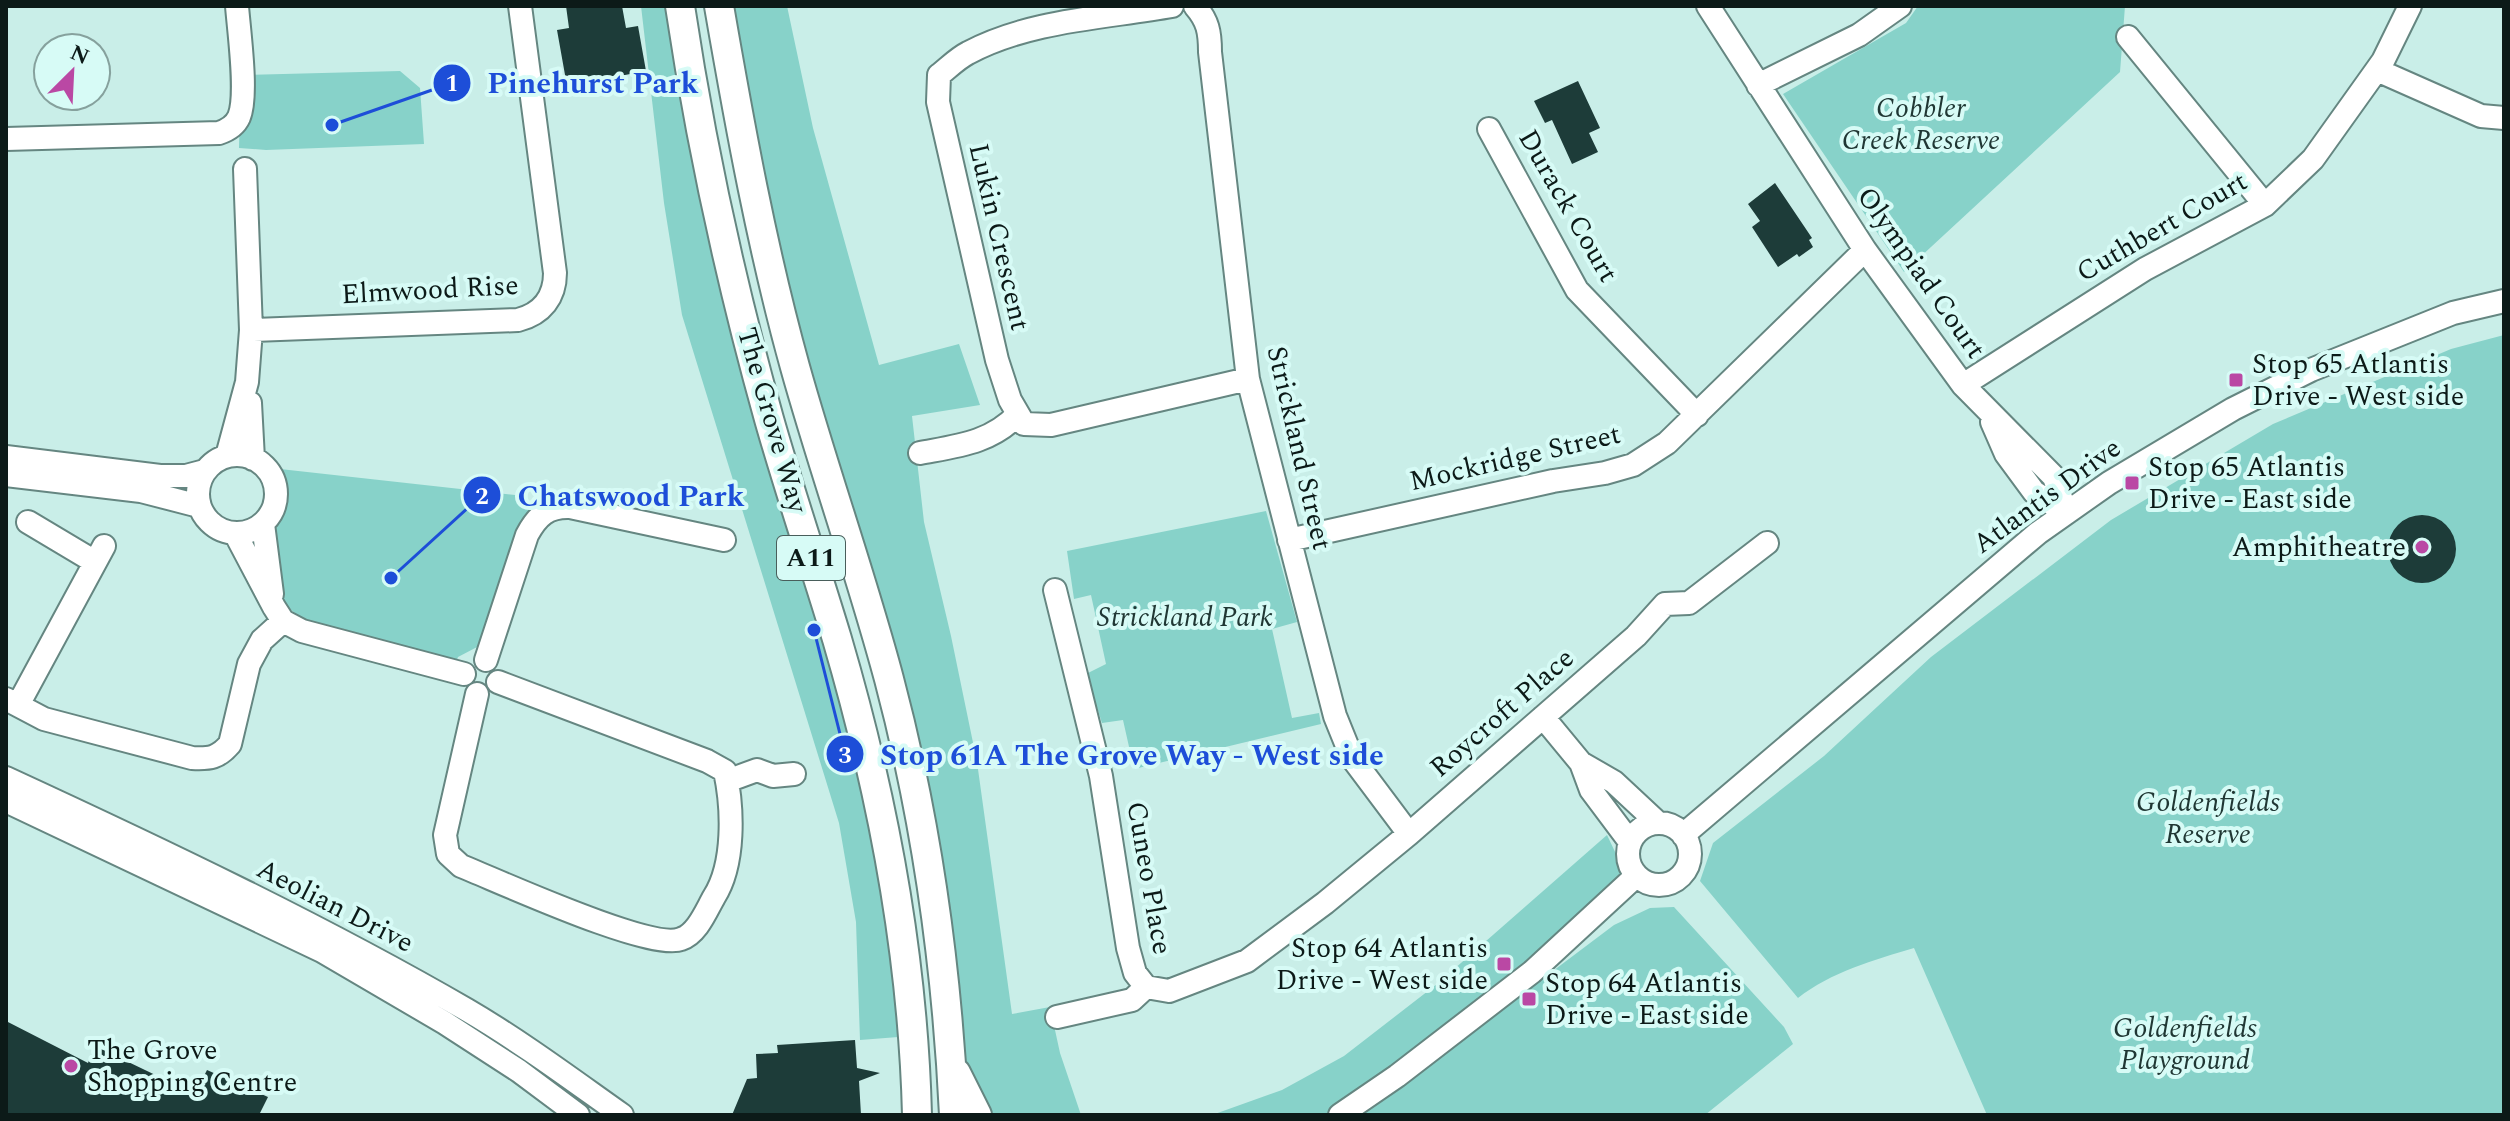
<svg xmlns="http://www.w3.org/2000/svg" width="2510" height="1121" viewBox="0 0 2510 1121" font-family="Spectral,serif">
<rect width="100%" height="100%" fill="#c9eee8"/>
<path fill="#87d2c9" d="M641,6h42l29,184 143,519 56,327 -51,4 -4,-118 -17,-99 -157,-508 -18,-112z
M721,6h66l26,122 66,237 80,-21 21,61 -68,11 12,106 27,114 26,126 35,252 38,-7 10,46 21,62h-104l-25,-50 -10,-109z
M1918,6h207l-5,66 -216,200 -121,-178 123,-71z
M400,71l20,17 4,56 -158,6 -27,-2 2,-73z
M2504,335v780h-517l-73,-167c-40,12 -83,24 -116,50l-98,-117 13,-38 111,-87 107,-99 180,-137 162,-96 178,-75z
M271,468l244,27 19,15 -55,136 -21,11 -3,8 -138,-39 -20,-11 -16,-14 -9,-74c14,-20 15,-39 -1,-59z
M1266,511l31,111 -25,7 20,89 27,-5 2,11 -187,45 -11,-49 -21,3 -16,-49 20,-10 -15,-69 -17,4 -7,-48z
M1607,835l10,21 19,20 -295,239h-129l70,-25 62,-34 93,-72z
M1674,907l110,120 9,17 -88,71h-343l252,-190 36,-17z"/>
<path fill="#1d3c39" d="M566,6h56l4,22 12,-2 8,45 -79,15 -10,-56 12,-2z
M1578,81l22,47 -11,5 9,19 -26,12 -20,-44 -7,3 -11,-22z
M1775,183l37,55 -3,2 4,7 -14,10 -2,-3 -19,13 -26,-40 8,-6 -12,-17z
M2388 549a34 34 0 1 1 68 0a34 34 0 1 1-68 0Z
M6,1021l82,42 7,-17 100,48 12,-24 61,27 -9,18h-253z
M855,1040l2,28 23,5 -21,8 2,34h-129l15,-36 10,-1 -1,-24 22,-1 -1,-8z"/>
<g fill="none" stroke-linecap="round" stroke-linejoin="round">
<defs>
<path id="minor" d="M1172,6c-68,12 -142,14 -204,47 -10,5 -20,15 -29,22l-1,27 59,258 13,40 14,24 27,1 197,-46
M1195,6c13,15 15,26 15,46l38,327 87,337 17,42 57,76
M1708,6l157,244 98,135 91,92 12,36
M2128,37l137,168
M2377,70l104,46 23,2
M1758,85l101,-50 41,-29
M1489,129l88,161 120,125
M6,139l213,-6c9,-3 16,-7 20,-16 9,-21 0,-85 -2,-111
M251,330l267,-10c24,-6 37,-23 37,-47l-35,-267
M1963,385l182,-116 120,-64 48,-46 70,-98 27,-55
M250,403l3,56
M1992,422l14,32 28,38 32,21
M920,453c37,-7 71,-10 98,-39
M198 494a39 39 0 1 1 78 0a39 39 0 1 1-78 0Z
M227,456l20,-74 4,-52 -6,-161
M6,457l154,19h26l19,-5
M6,475l135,16 58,15
M28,522l67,40
M263,524l9,70
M235,533l39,74 9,14 19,10 162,43
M1289,540l264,-59 52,-8 28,-8 34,-22 198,-193
M1055,590l46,186 27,172 7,25 11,14
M486,660l41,-125c10,-19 21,-29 43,-28l154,33
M477,694l-32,141 3,19 13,12c38,15 189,85 220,73 16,-5 25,-28 33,-42 21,-33 19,-89 11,-126l-18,-10 -209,-79
M6,699l38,20 148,39c18,1 26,0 38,-14l19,-80 13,-24 21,-19
M18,705l86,-159
M1543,717l38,46 33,19 44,41
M1581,763l10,27 39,52
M6,778c154,71 314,147 461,232 53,31 104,69 155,105
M727,781l30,-11 16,6 21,-2
M6,801l316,150 123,72 74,48 59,44
M1628 854a31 31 0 1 1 62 0a31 31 0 1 1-62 0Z
M1683,835l355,-302 71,-50 124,-74 78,-39 142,-57 51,-12
M1057,1017l75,-17 14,-13 23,4 78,-30 78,-58 84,-69 227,-198 29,-32 24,-1 78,-60
M1340,1115l57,-39 135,-104 104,-96"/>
<path id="major" d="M680,6c21,140 51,277 89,413 21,74 46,147 68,220 45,153 76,316 80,476
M719,6c21,121 43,242 76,361 29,104 66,207 94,312 38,143 58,289 65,436
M956,1073l21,42"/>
</defs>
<use href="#minor" stroke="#658681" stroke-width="26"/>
<use href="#major" stroke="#658681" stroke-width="32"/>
<use href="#minor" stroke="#fff" stroke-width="22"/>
<use href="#major" stroke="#fff" stroke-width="28"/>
</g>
<g fill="#ba48a4" stroke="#d7fbf6" stroke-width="3">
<rect x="2228" y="372" width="16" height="16" rx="4"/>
<rect x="2124" y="475" width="16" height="16" rx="4"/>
<circle cx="2422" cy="547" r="8"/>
<rect x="1496" y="956" width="16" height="16" rx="4"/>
<rect x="1521" y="991" width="16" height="16" rx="4"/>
<circle cx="71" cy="1066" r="8"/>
</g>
<g text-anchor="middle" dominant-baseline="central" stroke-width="8" stroke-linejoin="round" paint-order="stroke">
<rect fill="#d7fbf6" stroke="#495e5b" stroke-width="2" x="777" y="536" width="68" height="44" rx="6"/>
<g font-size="26" font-weight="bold" fill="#0c1a18">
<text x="811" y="558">A11</text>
</g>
<g font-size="28" font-style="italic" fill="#203734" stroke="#d7fbf6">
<text x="1921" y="108">Cobbler<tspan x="1921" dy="32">Creek Reserve</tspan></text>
<text x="1185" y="617">Strickland Park</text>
<text x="2208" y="802">Goldenfields<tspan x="2208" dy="32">Reserve</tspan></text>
<text x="2185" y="1028">Goldenfields<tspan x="2185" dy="32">Playground</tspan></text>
</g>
<g font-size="28" fill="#0c1a18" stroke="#d7fbf6">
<text transform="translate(1568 206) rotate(60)">Durack Court</text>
<text transform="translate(2162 227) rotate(-30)">Cuthbert Court</text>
<text transform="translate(999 237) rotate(77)">Lukin Crescent</text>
<text transform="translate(1921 273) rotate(55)">Olympiad Court</text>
<text transform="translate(430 290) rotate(-3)">Elmwood Rise</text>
<text transform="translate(772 420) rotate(74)">The Grove Way</text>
<text transform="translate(1299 448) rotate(77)">Strickland Street</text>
<text transform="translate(1515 458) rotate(-13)">Mockridge Street</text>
<text transform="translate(2047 496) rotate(-36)">Atlantis Drive</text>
<text transform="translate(1502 713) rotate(-41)">Roycroft Place</text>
<text transform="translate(1149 878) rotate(80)">Cuneo Place</text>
<text transform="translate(335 906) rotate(27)">Aeolian Drive</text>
</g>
<g font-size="28" fill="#0c1a18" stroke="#d7fbf6" text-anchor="start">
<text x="2252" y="364">Stop 65 Atlantis<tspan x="2252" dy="32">Drive - West side</tspan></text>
<text x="2148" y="467">Stop 65 Atlantis<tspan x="2148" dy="32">Drive - East side</tspan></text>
<text x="2406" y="547" text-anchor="end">Amphitheatre</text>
<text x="1488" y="948" text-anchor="end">Stop 64 Atlantis<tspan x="1488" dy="32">Drive - West side</tspan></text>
<text x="1545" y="983">Stop 64 Atlantis<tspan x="1545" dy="32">Drive - East side</tspan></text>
<text x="87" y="1050">The Grove<tspan x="87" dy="32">Shopping Centre</tspan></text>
</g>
</g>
<path fill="none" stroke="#1d4ed8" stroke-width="3" d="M332 125L452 83M391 578L482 495M814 630L845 754"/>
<g fill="#1d4ed8" stroke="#d7fbf6" stroke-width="3">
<circle cx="332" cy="125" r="8"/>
<circle cx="391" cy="578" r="8"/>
<circle cx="814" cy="630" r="8"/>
<circle cx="452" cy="83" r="20"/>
<circle cx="482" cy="495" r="20"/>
<circle cx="845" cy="754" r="20"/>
</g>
<g font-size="24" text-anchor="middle" font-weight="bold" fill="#fff">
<text x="452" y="91">1</text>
<text x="482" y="504">2</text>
<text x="845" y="763">3</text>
</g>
<g font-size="30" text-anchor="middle" font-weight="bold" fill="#1d4ed8" stroke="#d7fbf6" stroke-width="8" stroke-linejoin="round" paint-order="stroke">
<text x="593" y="93">Pinehurst Park</text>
<text x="631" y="506">Chatswood Park</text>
<text x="1132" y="765">Stop 61A The Grove Way - West side</text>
</g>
<rect width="2510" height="1121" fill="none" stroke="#0c1a18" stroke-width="16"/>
<g transform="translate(72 72) rotate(24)"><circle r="38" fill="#d7fbf6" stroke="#86a19d" stroke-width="2"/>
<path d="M0-6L14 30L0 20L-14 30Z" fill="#ba48a4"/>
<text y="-12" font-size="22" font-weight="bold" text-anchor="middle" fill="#0c1a18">N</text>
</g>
</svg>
